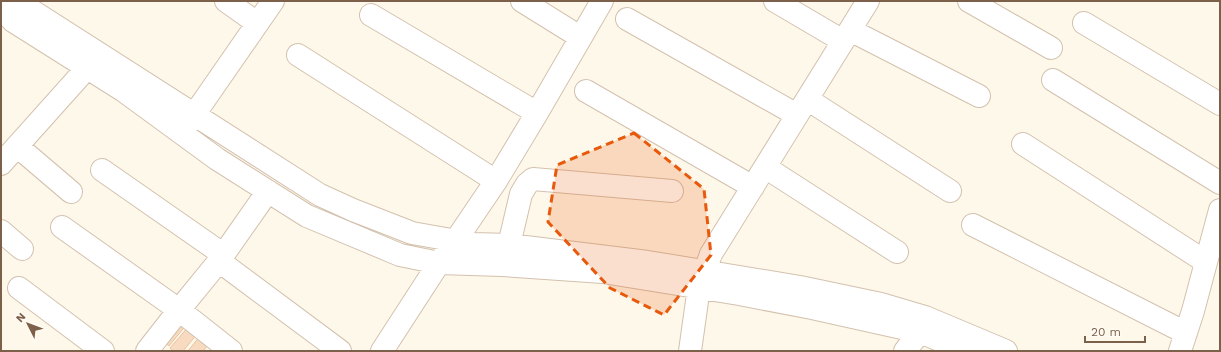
<svg xmlns="http://www.w3.org/2000/svg" width="1221" height="352" viewBox="0 0 1221 352" font-family="'Work Sans',sans-serif">
<rect width="100%" height="100%" fill="#fef8eb"/>
<path fill="#f7dabf" stroke="#ebc29e" d="M178,317l9,7 -18,22 -9,-7z
M189,326l9,7 -15,18h-10l-3,-3z
M200,336l9,8 -6,7h-15z"/>
<g fill="none" stroke-linecap="round" stroke-linejoin="round">
<defs>
<path id="minor" d="M226,1l31,22
M522,1l58,36
M775,1l68,40
M969,1l82,47
M1,2l22,3 297,190 33,15 59,23 62,11 35,1 139,17 152,25 81,17 44,13 81,34
M1,8l12,13 111,70 93,68 90,57 93,39 39,8 63,2 101,7 136,22 73,14 108,24 46,19
M371,15l166,98
M627,19l170,96
M1084,23l136,81
M850,30l129,66
M298,55l198,126
M1053,80l167,103
M586,91l167,96
M807,99l143,92
M187,125l86,-124
M1023,144l183,118
M17,146l54,46
M1,164l86,-96
M765,167l132,85
M102,170l122,85
M973,225l213,108
M62,227l117,83 52,41
M1,231l21,18
M504,258l5,-13 12,-51 6,-10 6,-5 139,12
M219,261l121,90
M705,271l6,-17 157,-253
M19,288l84,63
M147,351l32,-41 40,-49 49,-70
M382,351l57,-88 17,-23 40,-59 41,-68 65,-112
M690,351l9,-64
M905,351l15,-19
M1180,351l13,-40 27,-101"/>
</defs>
<use href="#minor" stroke="#d3c1ae" stroke-width="24"/>
<use href="#minor" stroke="#fff" stroke-width="22"/>
</g>
<path fill="#e8590c" fill-opacity="0.2" stroke="#e8590c" stroke-width="3" stroke-dasharray="8 5" stroke-linejoin="round" d="M634,133l70,56 7,66 -47,60 -54,-27 -62,-66 9,-57z"/>
<rect width="1221" height="352" fill="none" stroke="#7d6049" stroke-width="4"/>
<g transform="translate(28 324) rotate(312)" stroke="#fffbf3" stroke-width="3" paint-order="stroke">
<path d="M0-3L7 15L0 10L-7 15Z" fill="#7d6049"/>
<text y="-6" font-size="11" font-weight="bold" text-anchor="middle" fill="#7d6049">N</text>
</g>
<path d="M1085 336v6h60v-6" fill="none" stroke="#7d6049" stroke-width="2"/>
<text x="1091" y="336" font-size="12" fill="#7d6049" stroke="#fffbf3" stroke-width="3" paint-order="stroke">20 m</text>
</svg>
